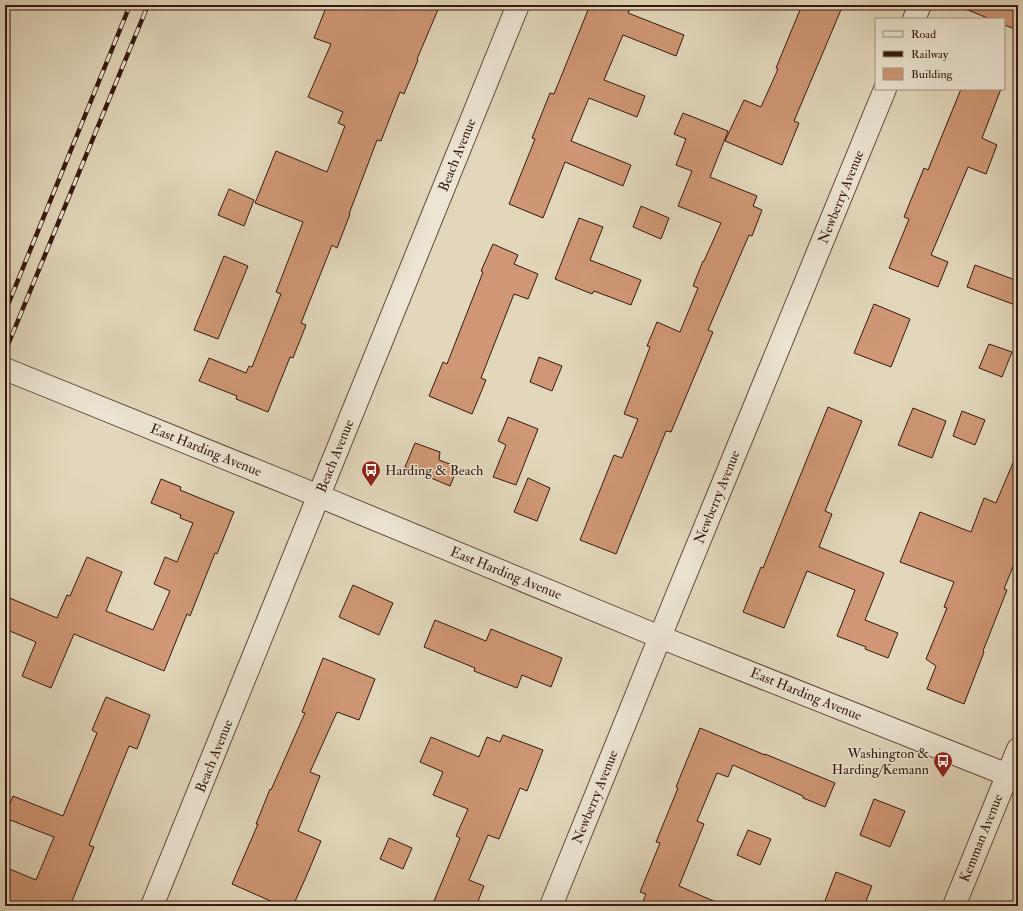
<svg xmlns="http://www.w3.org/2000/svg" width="1023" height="911" viewBox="0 0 1023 911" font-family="'IM FELL Double Pica',serif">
<rect width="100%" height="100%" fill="#e2d7bb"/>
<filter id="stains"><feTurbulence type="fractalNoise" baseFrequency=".005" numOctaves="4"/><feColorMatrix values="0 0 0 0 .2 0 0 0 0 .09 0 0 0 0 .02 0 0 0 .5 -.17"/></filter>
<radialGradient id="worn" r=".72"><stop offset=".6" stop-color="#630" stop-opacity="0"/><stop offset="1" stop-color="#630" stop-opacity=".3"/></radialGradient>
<path fill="#cf9775" stroke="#35180e" d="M327,5h113l-23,54 1,1 -14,34 -4,-2 -19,49 -4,-1 -28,74h1l-13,34 -5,-3 -31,78 5,2 -13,33 -3,-1 -22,55 -32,-13 1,-3 -38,-15 10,-23 37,15 3,-7 3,1 29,-73 -5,-2 27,-70 -48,-19 21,-52 51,21 18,-46 -7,-3 5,-11 -35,-15 23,-53 -17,-6z
M590,5h42l-4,8 56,22 -8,21 -53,-21 -19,45 41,16 -8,21 -48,-19 -18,43 60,24 -8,21 -58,-24 -22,56 -34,-14 26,-65 -3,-1 18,-45 4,1z
M802,5h41l-49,116 5,2 -17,42 -57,-24 19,-41 17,7 17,-38 -2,-1z
M958,5h60v25l-14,-5v-6h-14l-32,-13z
M961,89h40l-19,49 15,7 -11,29 -18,-7 -37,88 17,7 -10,25 -49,-19 20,-49 -5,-2 20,-49 4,2z
M683,113l45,18 -18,46 47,19 -4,10 9,4 -10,26 -3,-1 -41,95 5,2 -42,100 -5,-1 -50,123 -36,-14 34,-85 8,3 16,-39 -14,-5 26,-67 -3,-1 10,-24 23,10 18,-44 -5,-2 10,-25h1l17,-38 -43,-17 14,-35 -16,-6 10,-26 -12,-5z
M229,189l25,11 -10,26 -26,-11z
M641,206l28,12 -8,21 -28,-12z
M579,218l24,9 -13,33 51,20 -10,25 -37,-14 -2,3 -37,-15z
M493,244l25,11 -4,9 24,10 -10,25 -14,-5 -33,84 5,2 -14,34 -43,-18 14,-34 4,2 36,-92 -2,-1z
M224,256l24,10 -30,73 -24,-9z
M975,265l43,16v25l-51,-19z
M874,304l36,15 -19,48 -37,-14z
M989,344l23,8 -10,25 -23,-9z
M539,357l23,9 -10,25 -22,-9z
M828,407l34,14 -37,90 7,3 -13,33 65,26 -19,47 33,13 -10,25 -23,-9 1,-2 -29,-11 18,-46 -48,-19 -23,57 -41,-16 18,-45 2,1z
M913,408l33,13 -14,37 -34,-13z
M962,411l23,9 -10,25 -22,-9z
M508,417l30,12 -22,56 -23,-8 13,-32 -8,-4z
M415,443l25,9 -1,8 19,7 -8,19 -45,-19z
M1018,451v103l-14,35 3,1 -24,61 1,1 -20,52 -37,-15 9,-23 -10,-7 21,-51 -3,-1 10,-25 -54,-20 20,-50 51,20 13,-34 12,5z
M528,478l22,10 -13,33 -23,-9z
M161,479l20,8 -1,3 54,22 -17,42 -2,-1 -25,63 -3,-2 -23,57 -90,-37 -23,54 -29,-12 14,-34 -31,-13v-33l52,22 10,-23 3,1 17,-39 35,15 -16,39 47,19 17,-39 -16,-7 11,-27 12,5 16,-39 -13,-5 1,-3 -30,-12z
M353,585l40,18 -14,32 -40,-18z
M435,620l51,21 5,-12 71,29 -11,29 -29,-12 -5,13 -43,-17 1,-3 -51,-21z
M323,658l52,21 -16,41 -22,-8 -27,60 10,4 -22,55 23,10 -12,29 -16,36h-11l-50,-22 26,-60h-2l14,-35 1,1 34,-77 -3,-1z
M106,697l44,18 -13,34 -8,-3 -40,99 5,2 -24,59h-65v-39l31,13 18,-43 -49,-19v-2l8,-20 50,20 34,-83 -5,-3z
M700,728l65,27v-1l70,29 -10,24 -22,-9v-2l-70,-31 -5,12 -11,-4 -20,48 7,3 -25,62 46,20h-84l5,-12 -6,-2 20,-49 -4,-1 22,-54 -2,-1z
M503,735l40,15 -16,41 -7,-3 -21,51 -11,-4 -19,45 15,6 -8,20h-44l28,-68 -4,-2 12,-27 -35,-14 10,-23 -23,-10 11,-25 48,20 8,-20 13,5z
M874,799l31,12 -15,36 -30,-12z
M748,830l23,9 -11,26 -23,-10z
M389,838l23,10 -9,21 -23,-10z
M836,872l36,14 -8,20h-41z"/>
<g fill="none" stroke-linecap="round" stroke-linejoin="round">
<defs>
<path id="minor" d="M914,19l6,-14
M5,369l314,127 341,141 358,142
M152,906l366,-901
M551,906l124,-306 210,-511
M954,906l64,-157"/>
</defs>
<use href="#minor" stroke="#604839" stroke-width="24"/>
<use href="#minor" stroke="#ece5d3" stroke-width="22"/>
<defs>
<path id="rail" d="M5,312l125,-307
M5,352l143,-347"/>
</defs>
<use href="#rail" stroke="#35180e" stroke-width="4.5"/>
<use href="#rail" stroke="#ece5d3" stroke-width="3" stroke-dasharray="9" stroke-linecap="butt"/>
</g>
<defs>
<symbol id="bus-pin" viewBox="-11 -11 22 30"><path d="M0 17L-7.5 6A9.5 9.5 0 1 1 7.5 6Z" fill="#8f2418" stroke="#ece5d3"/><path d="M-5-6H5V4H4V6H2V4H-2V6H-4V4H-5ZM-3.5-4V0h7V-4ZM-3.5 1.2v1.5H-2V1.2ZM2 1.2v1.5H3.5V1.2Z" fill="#fff"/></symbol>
</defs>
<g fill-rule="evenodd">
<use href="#bus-pin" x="360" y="459" width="22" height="30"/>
<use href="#bus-pin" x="932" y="750" width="22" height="30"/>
</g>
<g text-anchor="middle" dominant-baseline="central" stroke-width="3" stroke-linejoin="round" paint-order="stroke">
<g font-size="14" fill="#35180e" stroke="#ece5d3">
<text transform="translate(457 155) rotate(-68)">Beach Avenue</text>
<text transform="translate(841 197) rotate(-68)">Newberry Avenue</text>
<text transform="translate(206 450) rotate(22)">East Harding Avenue</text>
<text transform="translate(335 456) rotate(-68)">Beach Avenue</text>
<text transform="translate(717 497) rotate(-68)">Newberry Avenue</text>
<text transform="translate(506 573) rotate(22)">East Harding Avenue</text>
<text transform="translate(806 694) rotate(22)">East Harding Avenue</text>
<text transform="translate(214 756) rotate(-68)">Beach Avenue</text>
<text transform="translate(595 797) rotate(-68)">Newberry Avenue</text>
<text transform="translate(981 838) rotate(-68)">Kemman Avenue</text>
</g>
<g font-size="14" fill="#35180e" stroke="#ece5d3" text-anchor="start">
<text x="385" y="470">Harding &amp; Beach</text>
<text x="929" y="753" text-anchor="end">Washington &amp;<tspan x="929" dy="16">Harding/Kemann</tspan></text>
</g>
</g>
<rect width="1023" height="911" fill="none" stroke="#e2d7bb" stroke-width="20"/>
<rect x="6" y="6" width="1011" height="899" fill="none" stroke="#35180e" stroke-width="2"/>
<rect x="10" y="10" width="1003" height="891" fill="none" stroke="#35180e"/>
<rect x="875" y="18" width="130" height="72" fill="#ece5d3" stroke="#a39384"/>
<rect x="883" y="31" width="20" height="6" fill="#ece5d3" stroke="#a39384"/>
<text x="911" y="38" font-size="12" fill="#35180e">Road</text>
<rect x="883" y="51" width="20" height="6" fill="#35180e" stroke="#a39384"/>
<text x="911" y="58" font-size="12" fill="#35180e">Railway</text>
<rect x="883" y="68" width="20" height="12" fill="#cf9775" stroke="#a39384"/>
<text x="911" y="78" font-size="12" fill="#35180e">Building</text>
<rect width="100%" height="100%" filter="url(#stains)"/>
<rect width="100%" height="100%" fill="url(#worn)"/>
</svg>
